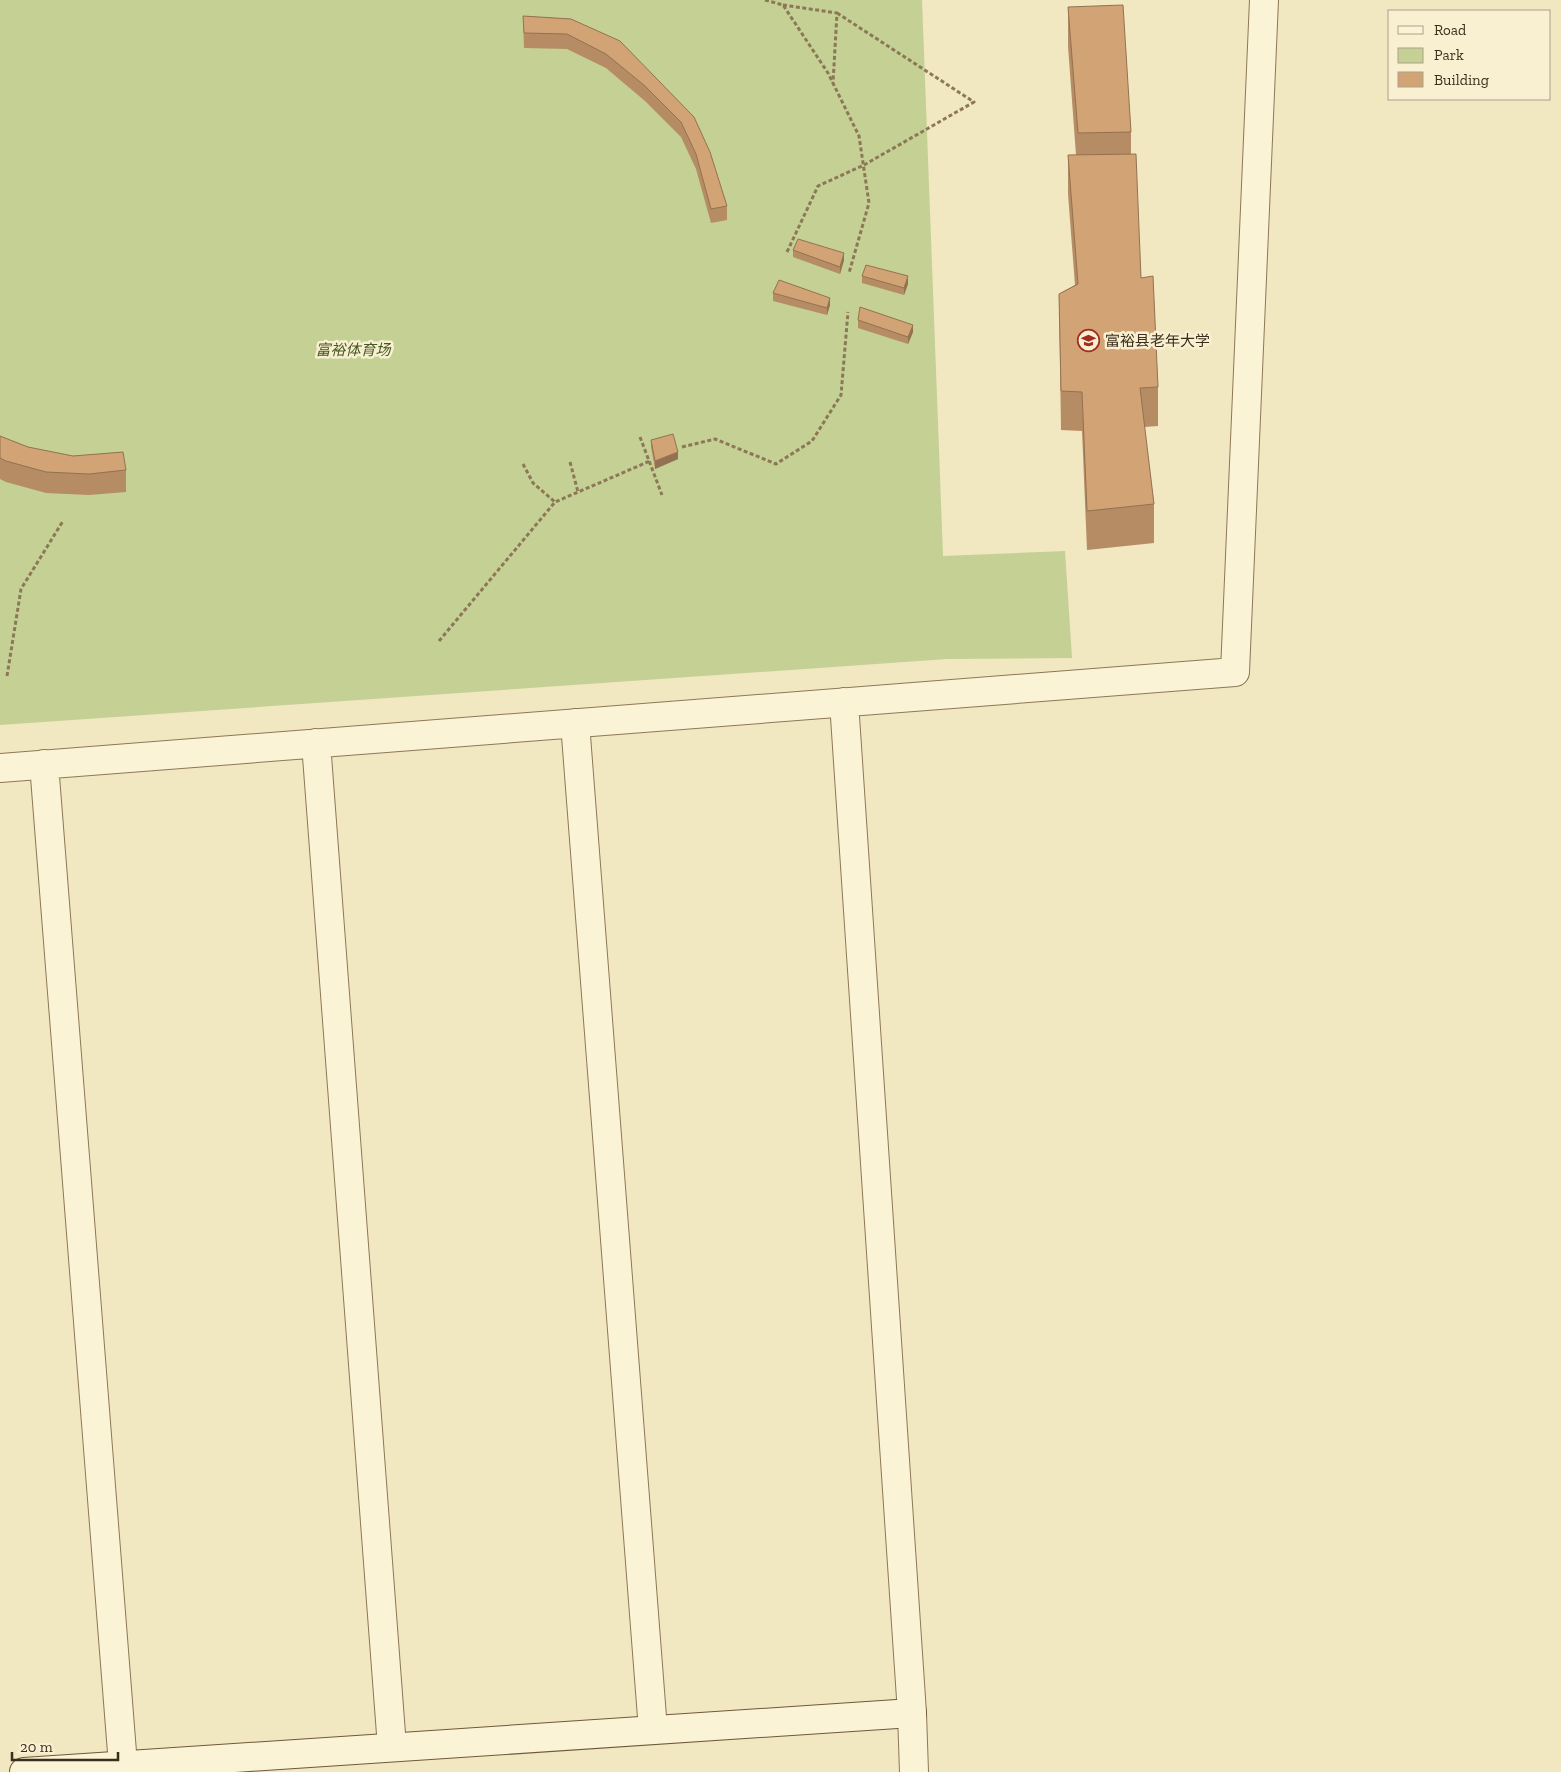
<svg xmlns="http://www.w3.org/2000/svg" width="1561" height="1772" viewBox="0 0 1561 1772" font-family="'Zilla Slab','Noto Sans SC',serif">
<rect width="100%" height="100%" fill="#f1e7c1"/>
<path fill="#c4d094" d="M0,0h922l21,556 122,-5 7,107 -125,1 -947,66z"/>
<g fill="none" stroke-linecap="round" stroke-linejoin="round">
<defs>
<path id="street" d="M844,702l68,1011 2,59
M575,723l78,1007
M316,743l76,1004
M44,764l79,1001
M0,768l1235,-96 29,-672"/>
<path id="secondary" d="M24,1772l888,-59"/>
</defs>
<use href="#street" stroke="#8c7857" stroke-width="30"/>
<use href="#secondary" stroke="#6e593a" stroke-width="30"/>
<path stroke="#8c7857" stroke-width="3" stroke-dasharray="4 2.5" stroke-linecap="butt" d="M765,0l18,5 45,68 31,63 10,67 -20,70
M783,5l54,8 -4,70
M787,252l31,-66 46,-21 110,-63 -137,-89
M640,437l22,58
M682,447l33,-8 61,25 36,-23 29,-46 7,-83
M570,462l8,30
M523,464l10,19 22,19
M439,641l116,-139 95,-41
M7,676l14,-87 42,-68"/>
<use href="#street" stroke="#fbf3d5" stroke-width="28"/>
<use href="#secondary" stroke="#fbf3d5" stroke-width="28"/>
</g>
<path fill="#b58c64" d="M1068,7l63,125v22l10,124 17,109v39l-14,1 10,77v39l-67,7 -5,-119 -21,-1 -2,-136 16,-9 -7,-91v-39h8l-8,-109z
M523,16l48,3 123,98 33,89v14l-16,3 -15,-54 -15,-32 -36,-36 -39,-33 -39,-19 -43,-1z
M793,250l51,10 -4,14 -47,-17z
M862,276l46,8 -4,11 -42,-12z
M773,293l57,12 -3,10 -54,-14z
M858,320l55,12 -5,12 -50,-16z
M0,436l28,11 98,23v22l-37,3 -43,-2 -40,-11 -6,-3z
M651,440l27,19 -23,10 -4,-22z"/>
<path fill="#937251" d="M844,253v7l-4,14v-7z
M908,276v8l-4,11v-7z
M830,298v7l-3,10v-7z
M913,325v7l-5,12v-7z
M678,452v7l-23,10v-8z"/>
<path fill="#d2a374" stroke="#937251" d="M1123,5l8,127 -53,1 -10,-126z
M523,16l48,3 49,22 74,76 16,35 17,54 -16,3 -15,-55 -15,-32 -36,-36 -39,-32 -39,-20 -43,-1z
M1136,154l5,124 12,-2 5,111 -18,1 14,116 -67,7 -5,-119 -21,-1 -2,-97 19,-10 -10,-129z
M798,239l46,14 -4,14 -47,-17z
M866,265l42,11 -4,12 -42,-12z
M779,280l51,18 -3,10 -54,-15z
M860,307l53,18 -5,12 -50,-17z
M673,434l5,18 -23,9 -4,-21z
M0,436l28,11 45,9 50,-4 3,18 -37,4 -43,-2 -40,-11 -6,-3z"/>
<defs>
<symbol id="university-ring" viewBox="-11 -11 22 22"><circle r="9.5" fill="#f8f0d1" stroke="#a02c22" stroke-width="1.5"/><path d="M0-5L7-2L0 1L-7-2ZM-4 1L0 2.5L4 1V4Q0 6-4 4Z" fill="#a02c22"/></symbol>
</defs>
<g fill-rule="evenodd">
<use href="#university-ring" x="1076" y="328" width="25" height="25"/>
</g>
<g text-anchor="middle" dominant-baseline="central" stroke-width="5" stroke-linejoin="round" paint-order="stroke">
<g font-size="15" fill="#3b2e1c" stroke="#f8f0d1" text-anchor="start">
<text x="1105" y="341">富裕县老年大学</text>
</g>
<g font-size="15" font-style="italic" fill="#465921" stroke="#f8f0d1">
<text x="353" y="350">富裕体育场</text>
</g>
</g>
<rect x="1388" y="10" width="162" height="90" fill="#f8f0d1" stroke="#aca289"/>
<rect x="1398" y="26" width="25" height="8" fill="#fbf3d5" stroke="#aca289"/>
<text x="1434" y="35" font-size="15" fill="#3b2e1c">Road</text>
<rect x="1398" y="48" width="25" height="15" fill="#c4d094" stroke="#aca289"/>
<text x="1434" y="60" font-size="15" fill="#3b2e1c">Park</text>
<rect x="1398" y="72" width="25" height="15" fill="#d2a374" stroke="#aca289"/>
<text x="1434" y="85" font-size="15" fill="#3b2e1c">Building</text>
<path d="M12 1752v8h106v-8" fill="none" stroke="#3b2e1c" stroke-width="2.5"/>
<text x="20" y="1752" font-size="15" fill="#3b2e1c" stroke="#f8f0d1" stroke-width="4" paint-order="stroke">20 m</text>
</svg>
